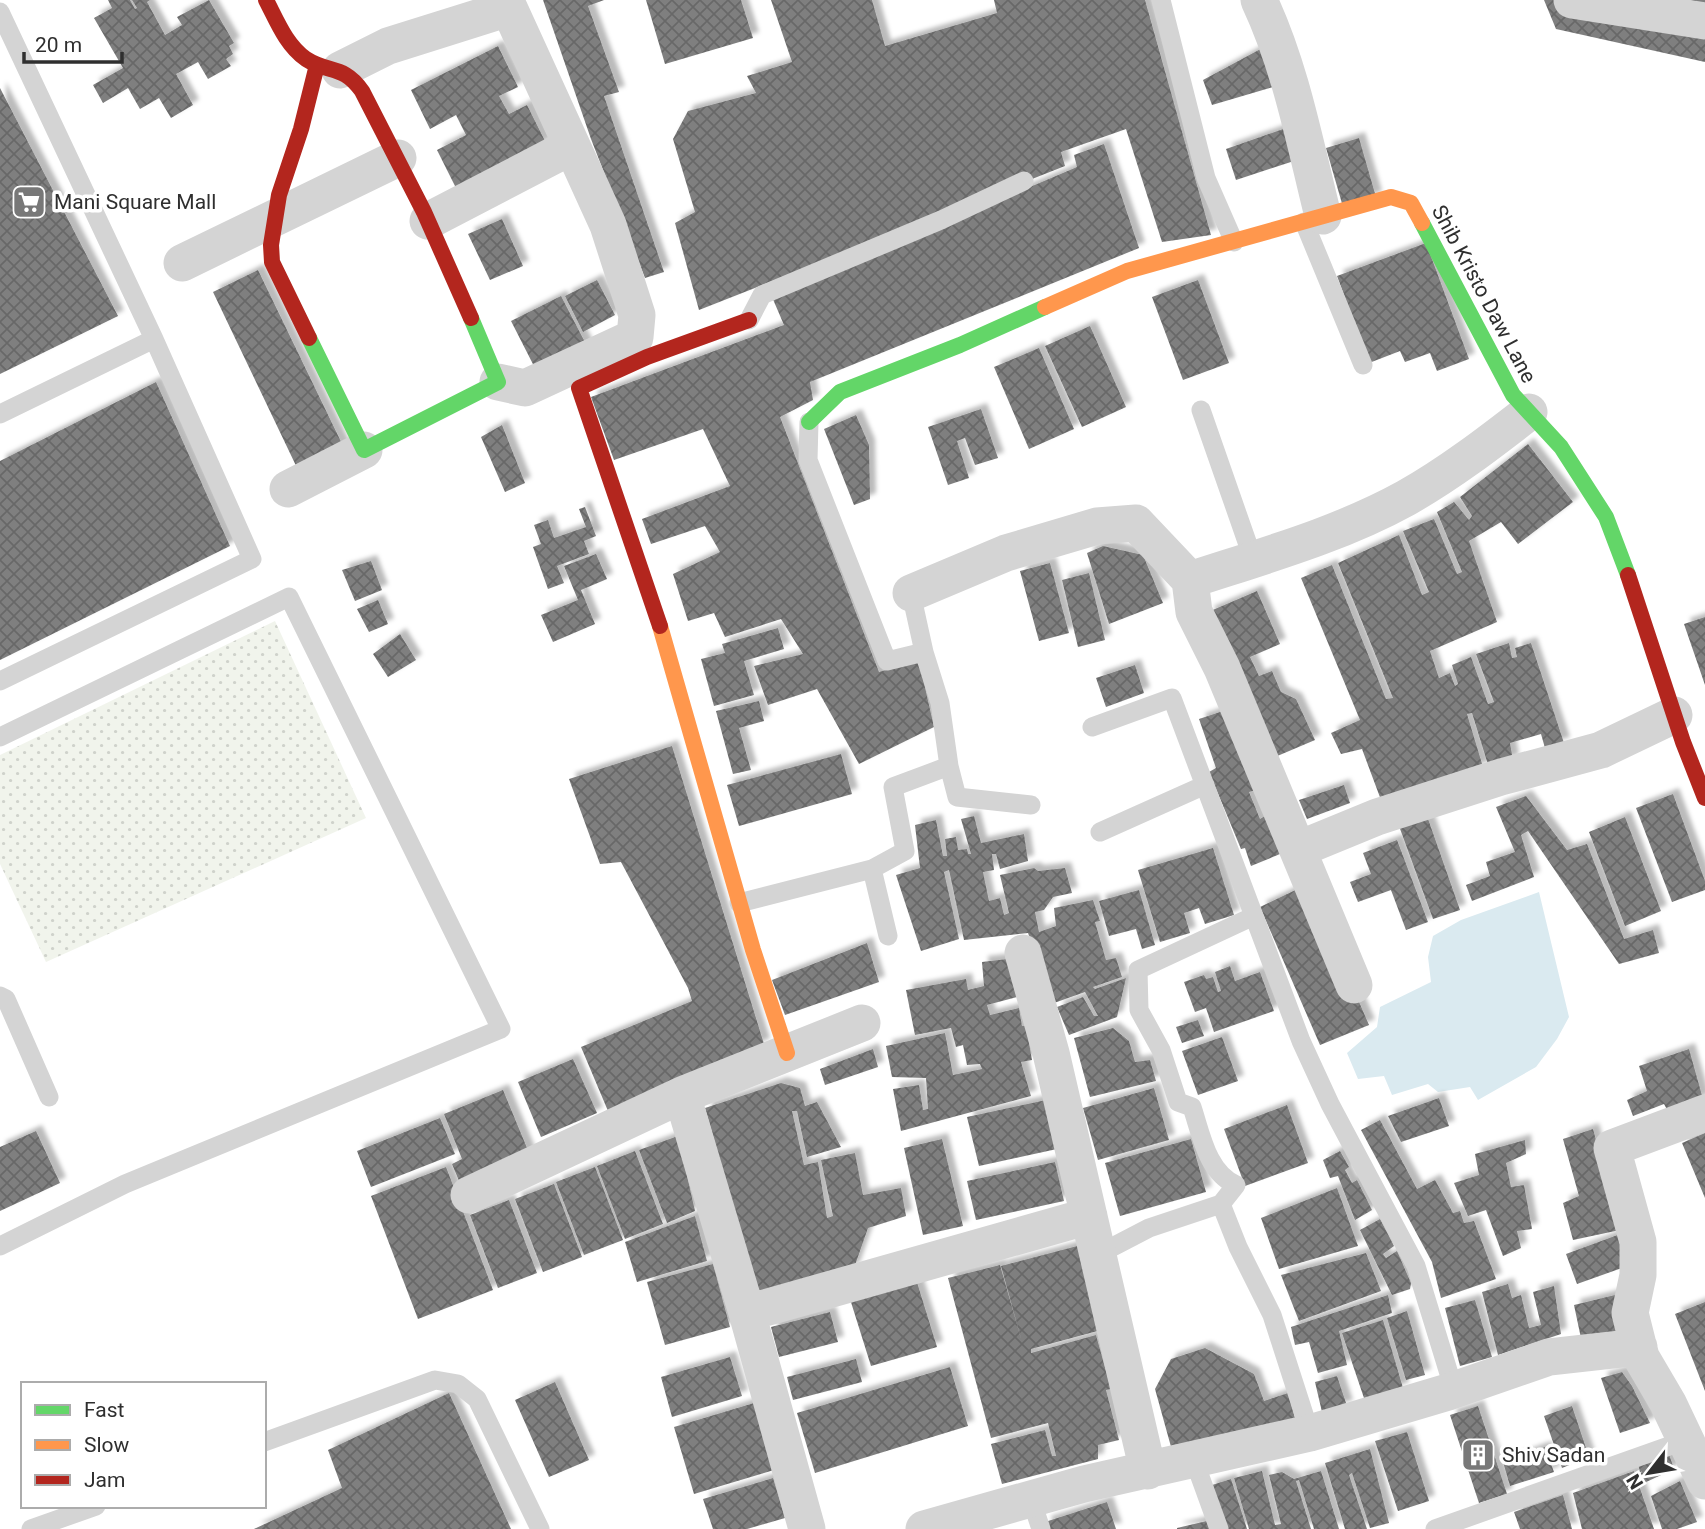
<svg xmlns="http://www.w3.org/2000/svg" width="1705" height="1529" viewBox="0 0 1705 1529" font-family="Roboto,sans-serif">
<defs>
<pattern id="park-dots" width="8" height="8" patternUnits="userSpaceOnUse" patternTransform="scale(1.75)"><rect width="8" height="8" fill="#f1f4ec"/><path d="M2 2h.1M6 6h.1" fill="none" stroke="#cfd2cb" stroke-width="1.8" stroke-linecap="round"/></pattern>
<pattern id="building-cross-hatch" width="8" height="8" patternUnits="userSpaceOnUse" patternTransform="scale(1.75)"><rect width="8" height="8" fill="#7f7f7f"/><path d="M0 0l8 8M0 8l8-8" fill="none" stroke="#686868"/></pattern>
<filter id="shadow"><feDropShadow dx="6" dy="-6" stdDeviation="2" flood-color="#0004"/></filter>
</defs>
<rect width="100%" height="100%" fill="#fff"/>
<path fill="url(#park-dots)" d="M275,621l91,197 -320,144 -46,-98v-109z"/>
<path fill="#daeaf0" d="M1539,892l30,125 -12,22 -21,28 -58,33 -8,-13 -32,5 -10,-8 -36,11 -8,-19 -26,3 -11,-26 30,-26 3,-20 51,-25 -3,-25 5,-21 28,-16z"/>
<path fill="url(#building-cross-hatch)" filter="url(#shadow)" d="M108,0h22l5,9 2,-1 -5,-8h18l-3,2 18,33 17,-10 -5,-8 32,-17 25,43 -5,3 4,8 -7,5 5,7 -23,13 -10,-17 -22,12 17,31 -22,13 -12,-20 -19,11 -12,-21 -25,15 -10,-18 30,-17 -29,-50 18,-10z
M543,0h61l-16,6 31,86 -15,4 60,176 -19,6 -54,-139z
M646,0h95l12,38 -88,26z
M771,0h101l13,46 112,-33 -3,-13h151l66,235 -49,7 -36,-113 -65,23 4,14 -366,144 -24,-87 20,-11 -22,-73 15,-28 68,-18 -9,-17 45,-14z
M1544,0h161v62l-149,-33z
M1268,45l12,40 -68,20 -9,-25z
M498,46l20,41 -19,9 10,18 18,-9 19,38 -90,45 -19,-38 29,-15 -10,-20 -26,14 -19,-39z
M0,88l118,228 -118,58z
M1286,128l11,32 -61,20 -10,-31z
M1359,138l17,59 -33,10 -17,-59z
M1104,144l35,104 -329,134 3,18 -33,17 99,255 40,-11 15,66 -75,37 -42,-75 -49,16 -14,-39 49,-12 -22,-35 -56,18 -11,-24 -26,8 -15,-47 47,-22 -15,-26 -54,18 -9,-25 88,-33 -27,-57 -89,31 -23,-63 193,-72 -12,-28 305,-130 -3,-12z
M502,219l21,47 -33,14 -22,-46z
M1426,243l43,116 -32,12 -7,-18 -25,9 -5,-11 -31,12 -32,-87z
M258,270l87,180 -46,22 -86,-180z
M597,280l18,35 -32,17 -18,-36z
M1198,280l31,83 -46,17 -31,-83z
M561,296l27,52 -50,26 -27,-53z
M1090,326l36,81 -44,20 -37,-81z
M1039,348l35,81 -45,20 -35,-82z
M156,382l74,164 -230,114v-199z
M981,409l17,49 -23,7 -10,-27 -8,3 12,37 -21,7 -20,-58z
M856,415l13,30 1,54 -16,6 -30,-76z
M502,425l23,58 -20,9 -24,-55z
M1528,444l45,58 -55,42 -17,-22 -32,19 28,81 -67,29 9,27 11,-5 5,13 3,-2 -6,-19 19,-8 17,47 6,-2 -18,-48 33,-11 3,15 5,-1 -2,-9 16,-5 33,100 -19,5 -4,-14 -31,9 3,17 -24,8 -17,-55 -5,1 16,53 -102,33 -19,-51 -21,5 -10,-21 29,-13 -59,-142 31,-13 54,134 7,-1 -55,-135 61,-28 23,60 7,-3 -26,-61 31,-12 23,55 5,-2 -25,-60 17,-10 15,18 3,-4 -12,-19z
M585,507l11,29 -12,5 5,13 -32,12 7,17 -16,6 -15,-42 8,-3 -7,-19 14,-5 6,18 32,-11 -7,-18z
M1103,546l40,9 20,48 -54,21 -22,-71z
M596,554l11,25 -26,11 14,34 -42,18 -12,-27 37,-15 -14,-34z
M371,561l11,29 -27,11 -13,-31z
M1050,563l19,70 -30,8 -19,-70z
M1089,573l16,67 -27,7 -16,-67z
M1257,591l23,53 -30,13 9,19 13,-5 9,21 15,7 19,41 -40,17 -67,-145z
M378,600l10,24 -19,8 -12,-23z
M1705,617v68l-21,-61z
M778,628l6,21 -40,12 10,34 -40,11 -13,-47 24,-6 -3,-9z
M400,634l16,26 -28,17 -15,-23z
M1135,665l9,28 -38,14 -10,-29z
M759,701l5,20 -25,7 12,42 -18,4 -17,-63z
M1232,708l31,80 -14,4 11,27 16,-10 16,40 -41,17 -6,-18 -4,1 -32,-77 7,-4 -17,-49z
M672,746l92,298 -156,67 -27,-64 111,-46 -4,-13 -67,-126 -21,2 -31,-85z
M841,754l11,40 -113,32 -12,-41z
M1344,785l6,18 -43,16 -8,-19z
M1673,794l32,87v9l-33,12 -36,-94z
M1526,796l41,54 20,-6 37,95 29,-9 6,23 -40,11 -91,-133 -7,4 13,42 -62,24 -6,-16 24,-9 -4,-14 29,-10 -19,-45z
M974,816l7,27 43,-9 4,27 -28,8 -4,-15h-4l2,16 -11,2 6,29 11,-3 4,17 5,-2 -9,-38 34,-7 4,3 27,-3 7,25 -19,4 -9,13 -9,2 4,20 17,-6 -2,-18 39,-8 7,21 -5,1 11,38 10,-2 6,19 -29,10 2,2 31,-11 -9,39 -48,18 -12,-28 26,-10 11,19h4l-13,-24 -31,11 -26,-70 -64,7 -15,-70 -5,2 15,67 -38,12 -25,-76 24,-7 -5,-43 21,-5 7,36h4l-2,-17 11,-2 2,13 9,-1 1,5h3l-10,-35z
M1427,816l33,94 -27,9 -34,-93z
M1625,817l36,94 -36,15 -36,-94z
M1397,840l31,82 -22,8 -15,-40 -33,12 -8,-20 21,-8 -8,-21z
M1213,848l21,67 -29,9 -6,-16 -15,5 6,20 -30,9 -22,-72z
M1308,884l61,141 -49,20 -60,-138z
M1139,890l16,55 -13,4 -6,-20 -27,7 -10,-35z
M867,943l12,39 -94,33 -13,-35z
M1007,959l10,38 -30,8 3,10 29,-7 3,18h4l6,34 -11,2 10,34 -130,35 -8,-42 26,-4 4,25 5,-1 -2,-31 -34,-1 -6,-31 59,-13 8,42 29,-6 -2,-5 -13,1 -4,-20 -7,2 -5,-19 -36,7 -9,-45 60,-11 2,11 16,-4 -2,-24z
M1230,966l5,15 25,-9 14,39 -60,21 -8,-24 -11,4 -11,-30 20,-7 2,4 7,-2 5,15 3,-1 -6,-19z
M1198,1020l6,16 -22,7 -6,-16z
M1113,1028l16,13 6,21 15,-2 6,21 -66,16 -16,-59z
M1222,1037l16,44 -40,14 -16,-44z
M873,1049l5,18 -53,18 -5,-16z
M1689,1049l14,50 -33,16 -6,-11 -31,12 -6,-16 20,-9 -8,-25z
M573,1059l24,54 -56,24 -23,-55z
M781,1083l19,5 5,18 12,-4 24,45 -34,10 -10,-46h-5l12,54 14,-3 9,56 6,-2 -12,-56 34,-7 8,42 38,-7 5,28 -38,12 -14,40 -96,27 -53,-187z
M1154,1088l15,52 -71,20 -15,-52z
M503,1090l29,70 -70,28 -10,-24 10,-5 -18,-45z
M1439,1098l10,28 -48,16 -13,-26z
M1046,1100l11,49 -78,17 -12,-49z
M1287,1105l21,58 -63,23 -21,-57z
M440,1118l15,36 -84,33 -14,-36z
M1380,1120l37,69 18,-9 18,33 7,-2 4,12 10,-2 22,58 -55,19 -9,-36 -71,-132z
M1593,1129l27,101 -47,10 -10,-37 16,-7 -16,-57z
M36,1131l24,52 -60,28v-64z
M1705,1133v65l-23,-55z
M678,1136l17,75 -28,12 -28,-73z
M942,1139l21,87 -40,9 -19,-87z
M1191,1139l15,53 -86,24 -15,-53z
M1525,1140l1,14 -20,9 5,24 13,-2 8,44 -15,2 4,17 -18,8 -17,-46 -18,6 -14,-33 25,-8 -4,-21z
M635,1151l28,73 -38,15 -28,-73z
M1340,1151l9,16 -4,3 7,13 5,-3 15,30 -17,10 -17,-44 -8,2 -7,-18z
M1055,1162l9,39 -88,19 -9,-39z
M446,1167l47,123 -75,29 -47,-123z
M595,1167l28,73 -39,15 -28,-73z
M554,1184l28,73 -39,15 -28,-73z
M1337,1188l21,58 -79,23 -18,-51z
M509,1200l28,73 -39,15 -28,-73z
M695,1216l12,45 -70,21 -12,-40z
M1380,1219l14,27 -11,8 3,4 11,-7 14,32 -1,6 -18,6 -32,-65z
M1623,1233l10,31 -56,20 -11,-30z
M1081,1245l24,84 -74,20v4l65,-18 15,54 -5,1 13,50 -21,5v14l-96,25 -11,-40 54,-14 7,26h4l-8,-33 -57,15 -43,-160 52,-13 22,77 -21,-76z
M1366,1253l15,38 -82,30 -18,-46z
M713,1264l17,63 -65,18 -18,-63z
M916,1279l21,68 -66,19 -21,-67z
M1508,1284l4,14 9,-3 8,33 12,-3 -8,-33 21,-6 7,48 -63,21 -16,-63z
M1619,1294l9,38 -46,11 -8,-38z
M1388,1295l4,18 -53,18 8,34 -29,8 -9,-31 -14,3 -4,-18z
M1475,1300l17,57 -32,9 -15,-58z
M1705,1302v89l-30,-77z
M1407,1311l18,64 -19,5 -19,-62z
M830,1312l8,30 -59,15 -8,-30z
M1383,1320l20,68 -38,13 -23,-68z
M1205,1348l49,26 10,27 24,-8 7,25 -122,36 -18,-65 16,-30z
M730,1357l12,39 -70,21 -11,-40z
M856,1359l6,23 -69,18 -6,-23z
M950,1367l18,59 -153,47 -18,-60z
M1622,1372l10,14 18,37 -30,10 -19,-55z
M1337,1376l10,30 -25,6 -7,-30z
M555,1382l34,78 -40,17 -34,-77z
M449,1393l62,136h-257l88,-41 -14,-38z
M754,1403l20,67 -80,24 -20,-67z
M1478,1406l29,88 -28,9 -29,-88z
M1572,1406l17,51 -27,11 -18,-52z
M1407,1432l22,69 -31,10 -23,-70z
M1545,1447l9,25 -44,14 -7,-24z
M1370,1449l19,74 -19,5 -18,-55 -3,2 18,54h-22l-20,-66z
M1668,1451l6,18 -30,14 -6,-18z
M1262,1471l13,54 6,-1 -12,-49 13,-3 12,7 27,-8 18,58h-25l-15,-49 -3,1 15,48h-62l-15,-51z
M1634,1471l20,58h-72l-9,-36z
M773,1478l12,40 -38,11h-34l-10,-30z
M1231,1479l16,50h-22l-16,-43z
M1680,1481l17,41 -20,7h-15l-11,-33z
M1563,1495l9,34h-52l-6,-17z
M1107,1502l9,27h-69l-2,-7z
M1211,1520l2,9h-36v-1z"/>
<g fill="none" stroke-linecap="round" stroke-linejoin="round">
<path stroke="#d4d4d4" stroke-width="19" d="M1161,0l45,178 28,64
M0,12l154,327 -154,75
M1304,222l59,143
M749,320l13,-25 179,-75 83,-39
M1201,410l52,149
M809,422l-1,38 79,201 37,-9
M911,593l13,59 16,51 9,63
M0,681l252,-122 -98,-220
M1092,727l80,-29 129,343 29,63 86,162 38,124
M0,737l289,-140 212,432 -376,155 -125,62
M1100,832l105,-47
M872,869l33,-18 -12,-64 56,-21 8,31 74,8
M739,903l133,-34 16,67
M0,996l6,3 43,98
M1221,1204l17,43 34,68 38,118
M1099,1254l50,-26 72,-24 15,-19c-29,-13 -35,-51 -44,-78l-14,-5 -17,-52 -22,-40 -1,-40 116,-54
M264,1442l171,-62 23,4 19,15 63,130
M1194,1460l25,69
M1031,1499l10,30
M31,1529l65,-23
M1435,1529l251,-89"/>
<path stroke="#d4d4d4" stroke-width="37" d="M1259,0c32,68 46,144 64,216
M1572,0l133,21
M340,70l48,-24 121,-38 63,138 -144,75
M182,263l216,-105
M498,382l27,6 110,-51 2,-22 -29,-90 -36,-79
M288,489l76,-39
M1190,580l4,32 28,56 132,317
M911,593l95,-40 91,-27 39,-3 54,57c73,-24 149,-45 216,-82 44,-25 83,-55 123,-86
M1299,849l78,-32 124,-40 100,-27 73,-35
M1023,953l28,100 97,418
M682,1095l65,218 60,216
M1705,1113l-93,35 26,94v33l-8,38 11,44 27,46 37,78
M469,1195l213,-100 180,-72
M747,1313l342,-97
M924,1529l160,-45 226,-51 138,-41 101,-35 90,-10"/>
<path stroke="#63d668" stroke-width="16" d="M1422,223l91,172 48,52 45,70 22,58
M309,338l55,112 134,-68 -27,-64
M809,422l31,-30 120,-47 85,-38"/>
<path stroke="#ff974d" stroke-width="16" d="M1045,307l82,-36 264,-74 20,6 11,20
M660,626l93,324 34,103"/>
<path stroke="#b3261e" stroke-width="16" d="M266,0c11,21 20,45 40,59 23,15 37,5 56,32l62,121 47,106
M309,338l-37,-76 -1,-17 8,-50 22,-66 16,-64
M1628,575l55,167 22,56
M660,626l-81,-238 68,-31 102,-37"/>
</g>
<defs>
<symbol id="supermarket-square" viewBox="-11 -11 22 22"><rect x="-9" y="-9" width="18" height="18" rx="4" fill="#787878" stroke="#fff"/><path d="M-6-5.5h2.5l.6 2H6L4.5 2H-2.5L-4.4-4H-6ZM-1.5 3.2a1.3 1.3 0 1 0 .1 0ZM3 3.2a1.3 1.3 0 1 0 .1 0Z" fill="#fff"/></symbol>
<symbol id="building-square" viewBox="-11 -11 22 22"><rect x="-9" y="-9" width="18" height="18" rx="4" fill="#787878" stroke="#fff"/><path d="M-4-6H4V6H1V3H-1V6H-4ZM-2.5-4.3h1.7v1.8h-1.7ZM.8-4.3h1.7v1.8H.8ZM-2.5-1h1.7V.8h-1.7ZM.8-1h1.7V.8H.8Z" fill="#fff"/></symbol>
</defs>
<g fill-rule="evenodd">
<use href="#supermarket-square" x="10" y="183" width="38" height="38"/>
<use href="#building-square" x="1459" y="1436" width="38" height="38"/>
</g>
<g text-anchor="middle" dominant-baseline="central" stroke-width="7" stroke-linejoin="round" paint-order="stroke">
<g font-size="21" fill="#2f2f2f" stroke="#fff" text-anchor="start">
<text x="54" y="202">Mani Square Mall</text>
<text x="1502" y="1455">Shiv Sadan</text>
</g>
<g font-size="21" fill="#2f2f2f" stroke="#fff">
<text transform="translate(1484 294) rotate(62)">Shib Kristo Daw Lane</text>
</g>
</g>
<rect x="21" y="1382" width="245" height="126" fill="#ffffff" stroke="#acacac" stroke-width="2"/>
<rect x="35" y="1405" width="35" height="10" fill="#63d668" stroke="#acacac" stroke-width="2"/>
<text x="84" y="1417" font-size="21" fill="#2f2f2f">Fast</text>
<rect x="35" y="1440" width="35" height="10" fill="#ff974d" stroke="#acacac" stroke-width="2"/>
<text x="84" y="1452" font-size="21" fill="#2f2f2f">Slow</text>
<rect x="35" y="1475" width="35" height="10" fill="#b3261e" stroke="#acacac" stroke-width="2"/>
<text x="84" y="1487" font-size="21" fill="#2f2f2f">Jam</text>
<g transform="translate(1649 1473) rotate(239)" stroke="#ffffff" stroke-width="5" paint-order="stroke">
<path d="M0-5L12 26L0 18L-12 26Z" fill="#2f2f2f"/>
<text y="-10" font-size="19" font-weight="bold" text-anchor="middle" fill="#2f2f2f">N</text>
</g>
<path d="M24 52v10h98v-10" fill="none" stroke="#2f2f2f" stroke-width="3.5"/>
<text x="35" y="52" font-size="21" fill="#2f2f2f" stroke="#ffffff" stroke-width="5" paint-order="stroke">20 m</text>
</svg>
